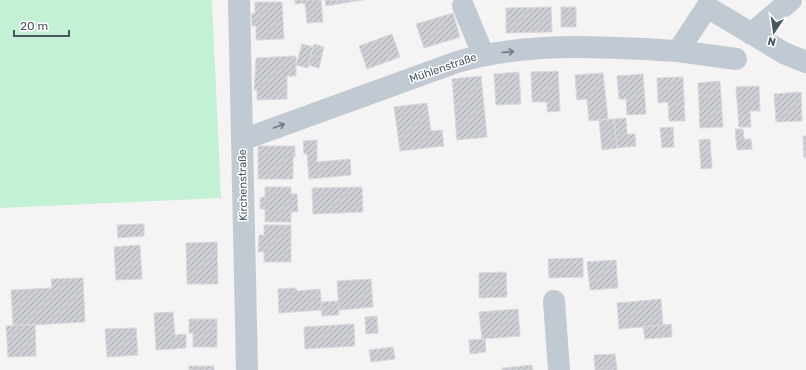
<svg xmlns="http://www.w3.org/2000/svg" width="806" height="370" viewBox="0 0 806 370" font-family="Rubik,sans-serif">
<defs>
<pattern id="building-hatch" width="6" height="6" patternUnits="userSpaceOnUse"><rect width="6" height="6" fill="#cdcfd5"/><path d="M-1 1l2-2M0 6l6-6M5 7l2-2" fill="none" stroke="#a8abb0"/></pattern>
</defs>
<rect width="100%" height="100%" fill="#f5f3f3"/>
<path fill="#c3f1d5" d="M0,0h212l9,198 -221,10z"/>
<path fill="url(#building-hatch)" stroke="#d7d9de" d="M295,0h26l2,22 -16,1 -2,-20 -10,1z
M325,0h38l-37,6z
M255,2h27l2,37 -28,1v-14h-4l-1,-12 4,-1z
M551,7l1,25 -46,1v-25z
M561,7h15v20h-15z
M453,13l7,24 -36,11 -8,-24z
M392,34l8,23 -33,12 -8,-23z
M302,44l11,3 -5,21 -12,-3z
M314,44l10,3 -5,21 -11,-3z
M296,56v20h-9v23l-30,1v-10h-3l2,-32z
M558,71l2,40 -13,1v-10h-15l-1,-30z
M519,72l2,32 -25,1 -2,-31z
M603,73l5,46 -19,2 -2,-22 -10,1 -2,-25z
M643,74l3,40 -19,1 -1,-16h-7l-2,-23z
M481,76l6,61 -30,3 -5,-61z
M683,77l2,44h-16l-1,-19 -10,1 -1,-25z
M720,81l3,46 -23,1 -2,-45z
M759,86l1,25h-10l1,16h-12l-3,-40z
M801,92l1,29 -26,1 -2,-28z
M427,103l4,28 11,-1 2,16 -44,5 -6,-44z
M626,118l1,16h8l1,12 -19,2 -3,-29z
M614,119l3,29 -15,2 -3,-30z
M673,127l1,20 -12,1 -2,-20z
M735,129h8l1,10h7l1,10 -15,1z
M803,136h3v22h-2z
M710,139l2,29 -11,1 -2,-29z
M317,140v22l33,-3 1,16 -42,4 -2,-25h-3l-1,-13z
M258,146h37v11h-2v22h-35z
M265,187h26v7h6l1,18h-7v10h-26v-13h-5v-11l5,-1z
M362,187l1,25 -50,2 -1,-26z
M144,224v12l-26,2 -1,-13z
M264,225h27v37h-27v-10h-6l1,-17h5z
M217,242l1,42h-31l-1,-41z
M140,245l2,34 -26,1 -2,-33z
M583,258v19l-34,1 -1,-19z
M616,260l2,28 -28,2 -3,-28z
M506,272l1,25 -28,1v-25z
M83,278l2,44 -72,4 -2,-36 41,-2 -1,-9z
M371,279l2,28 -34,3 -2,-29z
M296,288l1,3 23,-2 2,21 -43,3 -1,-24z
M661,299l2,26 -44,4 -2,-26z
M338,301l1,14 -17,1 -1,-14z
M518,309l2,27 -38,3 -3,-27z
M173,312l2,23 11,-1v14l-30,2 -2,-37z
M377,316l1,17 -12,1 -1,-17z
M189,319h28v28h-24v-14h-4z
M35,324l1,32 -28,1 -2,-31z
M354,324l1,22 -50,3 -1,-22z
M671,324l1,13 -27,2 -2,-12z
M136,328l2,27 -31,2 -2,-28z
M485,339l1,13 -16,2 -1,-14z
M393,347l2,12 -24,3 -2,-12z
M615,354l2,16h-22l-1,-15z
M532,365l1,5h-31v-2z
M189,366h25v4h-25z"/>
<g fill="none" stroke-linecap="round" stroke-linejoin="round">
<path stroke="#c1cad2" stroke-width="22" d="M239,0l8,370
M463,6l20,48
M751,34l40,-34
M678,51l58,8
M242,140l215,-78c72,-21 147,-15 221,-11l29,-44 77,46 22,9
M554,301l5,69"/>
</g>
<defs><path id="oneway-shaft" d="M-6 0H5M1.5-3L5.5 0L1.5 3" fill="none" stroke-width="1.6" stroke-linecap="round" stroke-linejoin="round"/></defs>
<g stroke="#6e7983">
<use href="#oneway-shaft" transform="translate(508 52) rotate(-5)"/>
<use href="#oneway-shaft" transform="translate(279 126) rotate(-20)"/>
</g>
<g text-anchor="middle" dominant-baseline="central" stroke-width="3" stroke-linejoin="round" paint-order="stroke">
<g font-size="11" fill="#4a5661" stroke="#fff">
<text transform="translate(443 68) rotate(-19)">Mühlenstraße</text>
<text transform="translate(243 185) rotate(-91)">Kirchenstraße</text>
</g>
</g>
<g transform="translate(774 32) rotate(193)" stroke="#ffffff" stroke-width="3" paint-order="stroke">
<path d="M0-3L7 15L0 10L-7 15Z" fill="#4a5661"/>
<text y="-6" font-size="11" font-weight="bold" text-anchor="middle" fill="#4a5661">N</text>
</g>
<path d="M14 30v6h55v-6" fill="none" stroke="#4a5661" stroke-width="2"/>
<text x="20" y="30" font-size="12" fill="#4a5661" stroke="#ffffff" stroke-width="3" paint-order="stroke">20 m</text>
</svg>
